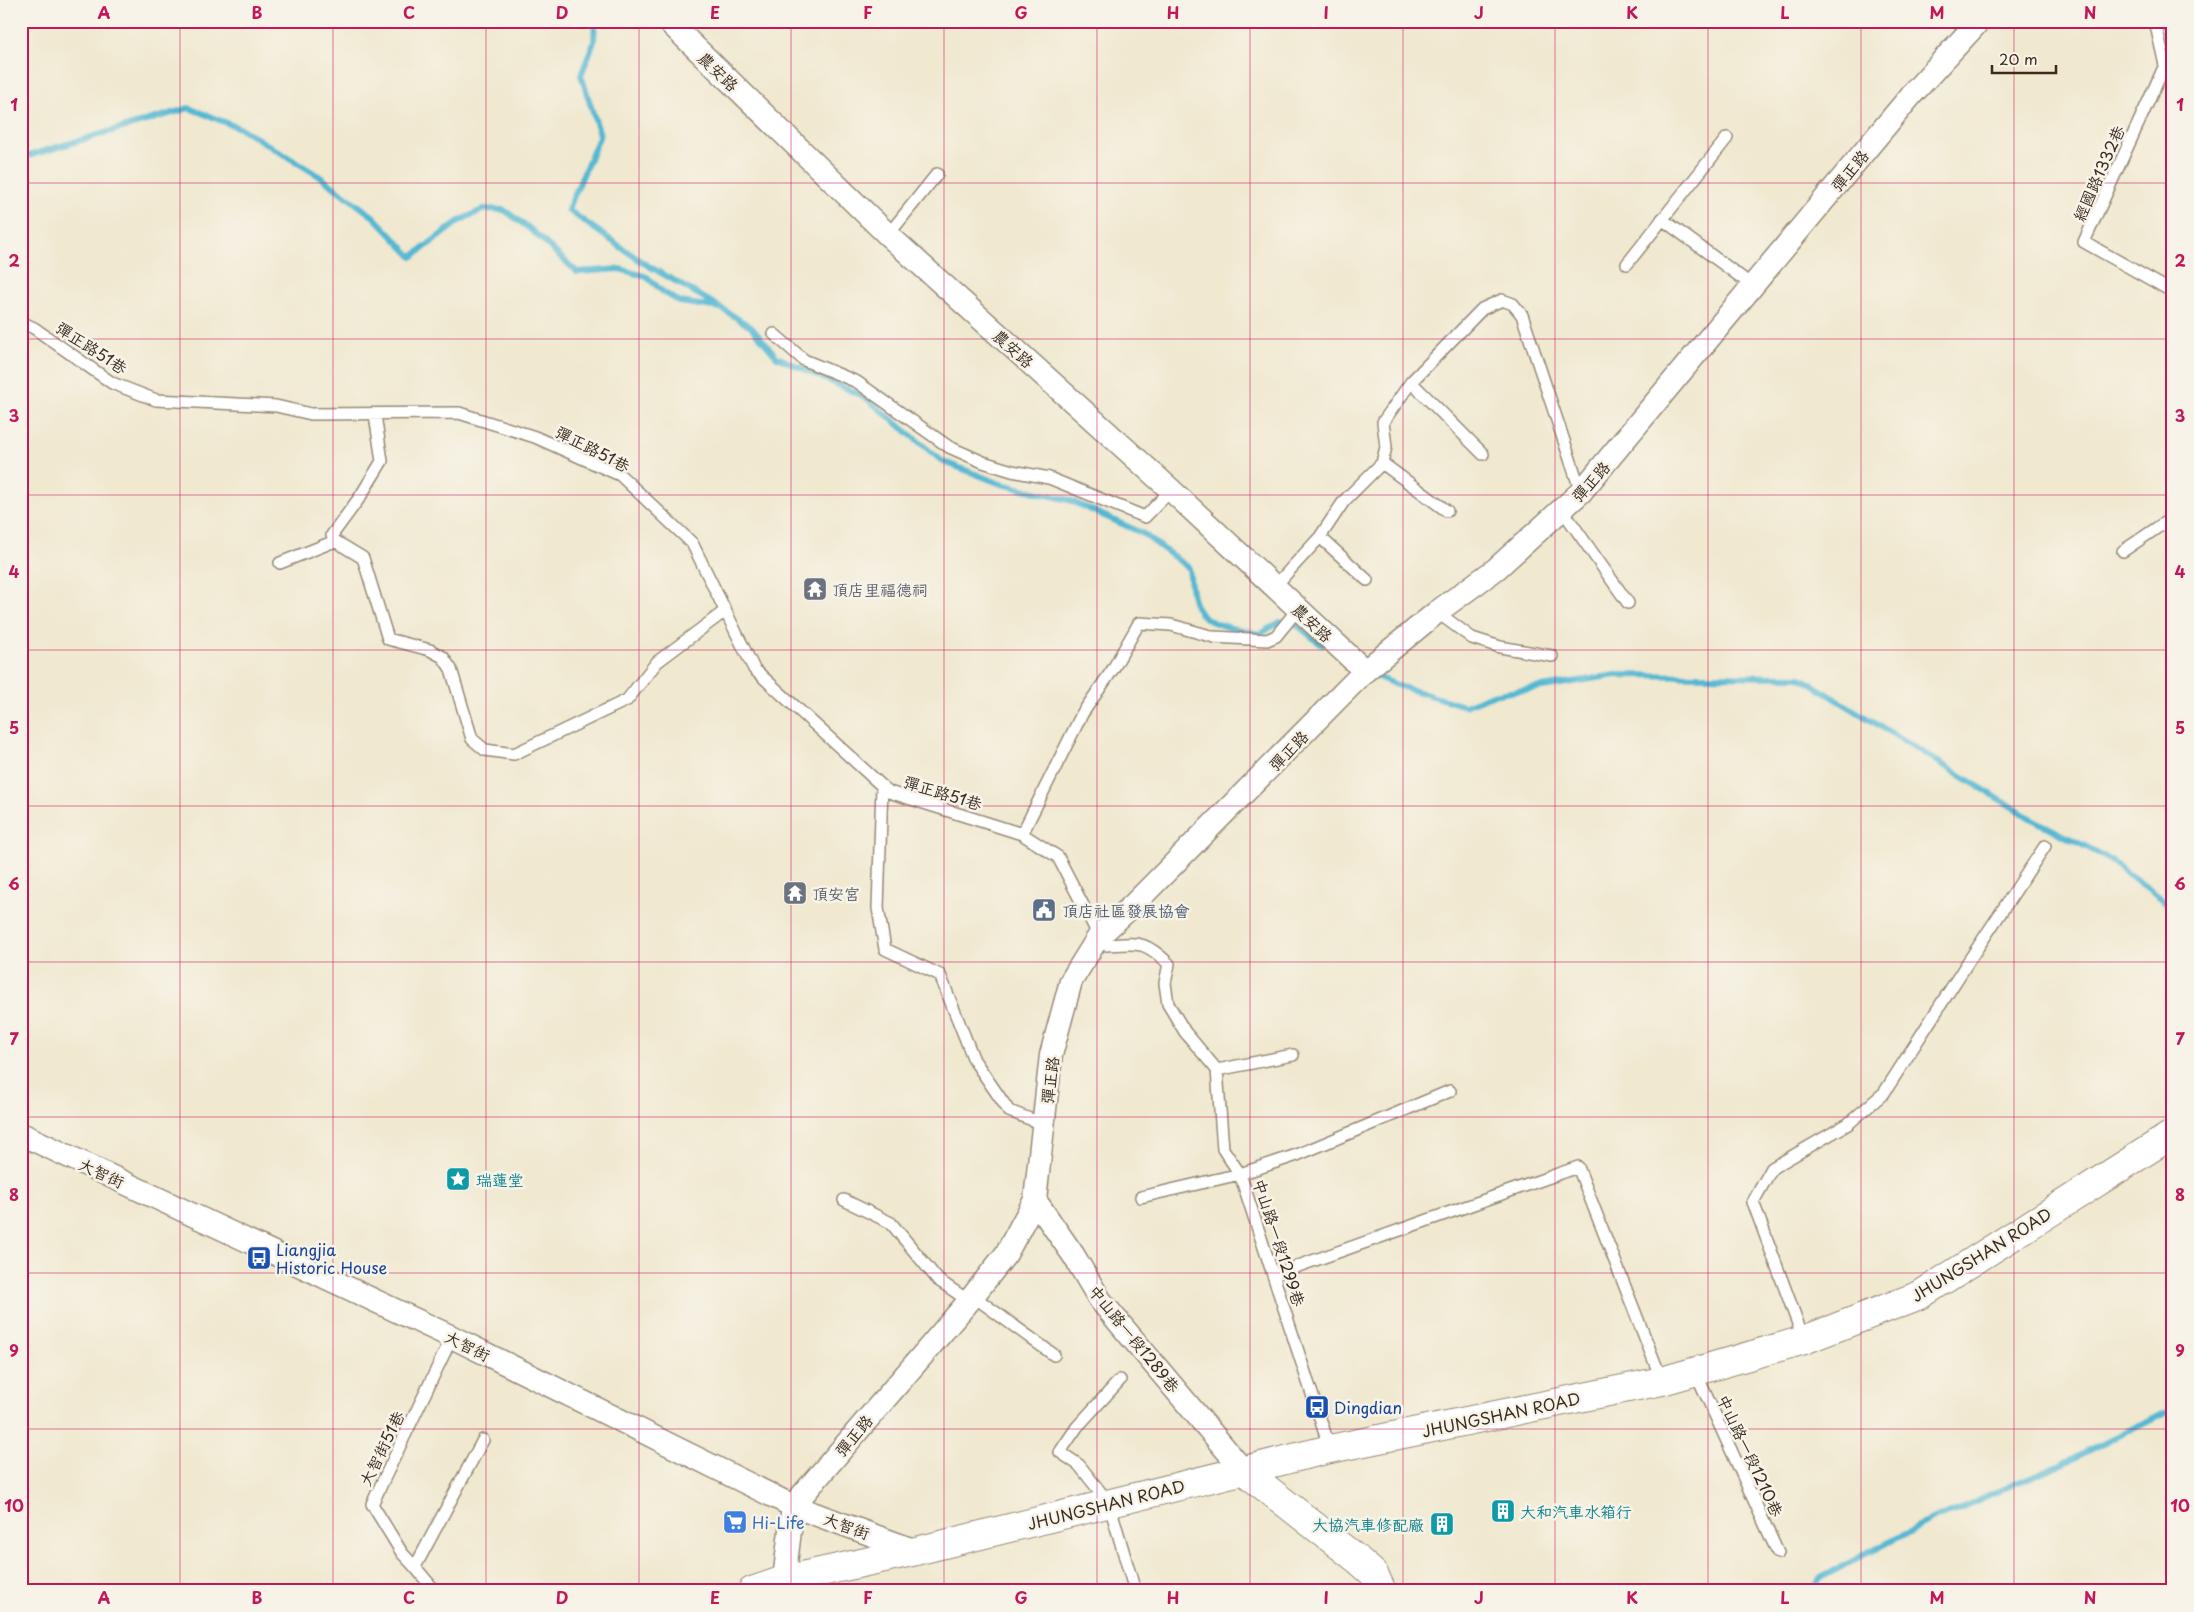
<svg xmlns="http://www.w3.org/2000/svg" width="2194" height="1612" viewBox="0 0 2194 1612" font-family="'Playpen Sans','LXGW WenKai TC',sans-serif">
<rect width="100%" height="100%" fill="#f7f3e8"/>
<filter id="ink" filterUnits="userSpaceOnUse"><feTurbulence type="fractalNoise" baseFrequency=".02" numOctaves="2"/><feDisplacementMap in="SourceGraphic" scale="10" xChannelSelector="R" yChannelSelector="G"/><feConvolveMatrix kernelMatrix="1 2 1 2 8 2 1 2 1" color-interpolation-filters="sRGB"/></filter>
<filter id="wash" filterUnits="userSpaceOnUse"><feTurbulence type="fractalNoise" baseFrequency=".0096" numOctaves="4" result="noise"/><feDisplacementMap in="SourceGraphic" scale="20" xChannelSelector="R" yChannelSelector="G"/><feGaussianBlur stdDeviation="1.12" result="paint"/><feColorMatrix in="noise" values="0 0 0 0 0 0 0 0 0 0 0 0 0 0 0 0 0 1.4 0 .05"/><feComposite in="paint" operator="in"/></filter>
<g filter="url(#wash)">
<rect width="100%" height="100%" fill="#f0e8cf"/>
<g fill="none" stroke-linecap="round" stroke-linejoin="round">
<path stroke="#55b8d3" stroke-width="6" d="M595,21l-1,21 -13,33 19,60 -32,75 74,52 76,44
M21,158l168,-50 53,21 77,47 55,41 38,40 47,-36 25,-12 20,1 25,18 48,44 43,-3 27,8 16,15 17,10 41,6 30,19 26,30 88,40 77,64 59,23 68,16 73,33 47,35c2,15 2,35 12,46 10,12 44,17 59,20l20,-12h13l29,23
M1369,673l30,13 66,20 27,-11 124,-20 184,2 230,141 74,38 69,51
M1811,1591l9,-13 110,-57 144,-63 99,-50"/>
</g>
</g>
<g filter="url(#ink)">
<g fill="none" stroke-linecap="round" stroke-linejoin="round">
<defs>
<path id="lane" d="M2155,21l10,44 -81,177 89,50
M1662,219l91,67
M888,235l49,-61
M1627,264l100,-126
M21,322l13,6 78,55 44,17 120,6 35,8 148,-1 76,24 85,38 72,68 62,126 128,117 7,6 133,42 36,23 41,79 7,9c33,-2 38,-5 63,19l-4,19 3,21 17,28 32,38 6,79 17,25 -99,23
M774,334l30,26 53,22 92,65 34,15 29,9 37,7 96,39 26,-27
M1411,382l72,72
M375,415l7,46 -22,36 -28,38 3,6 28,17 25,81 42,11 13,7 8,12 21,70 13,11 29,4 113,-54 30,-38 68,-51
M1382,463l65,48
M1563,511l65,92
M1320,537l47,43
M2123,551l50,-34
M280,563l55,-22
M1275,586l45,-49 24,-36 38,-38 4,-16 -3,-25 28,-40 71,-73 20,-9 11,4 9,11 59,177
M1437,612l35,26 28,9 52,9
M882,786l-4,122 7,41 55,26 34,85 35,51 34,13
M1022,834l60,-120 31,-45 26,-46 32,2 43,12 53,3 9,-4 22,-27
M1217,1070l76,-15
M844,1200l47,23 47,57 31,21
M1273,1275l305,-108 84,214
M973,1296l81,59
M1804,1340l-51,-138 19,-34 76,-44 36,-31 84,-131 77,-116
M1695,1371l83,182
M1120,1380l-43,47 -17,25 19,13 30,38 26,88
M1330,1449l-90,-275 57,-19 153,-64
M415,1567l-13,-14 -30,-49 80,-167
M435,1591l-20,-24 68,-127"/>
<path id="street" d="M668,21l220,214 283,255 194,181
M21,1134l431,203 341,169 123,45
M1035,1200l39,56 26,44 143,170
M786,1591l-2,-11 9,-74 176,-205 37,-47 29,-54 16,-145 20,-74 28,-45 33,-30 233,-235 72,-59 59,-43 85,-77 332,-399 66,-72"/>
<path id="secondary" d="M1243,1470l115,90 16,14 8,17
M752,1591l32,-11 132,-29 414,-102 332,-68 142,-41 116,-45 253,-161"/>
</defs>
<use href="#lane" stroke="#968976" stroke-width="14"/>
<use href="#street" stroke="#968976" stroke-width="25"/>
<use href="#secondary" stroke="#968976" stroke-width="30"/>
<use href="#lane" stroke="#fff" stroke-width="11"/>
<use href="#street" stroke="#fff" stroke-width="22"/>
<use href="#secondary" stroke="#fff" stroke-width="28"/>
</g>
</g>
<path fill="none" stroke="#c2185b" stroke-width="1" stroke-opacity="0.55" d="M180,21v1570M333,21v1570M486,21v1570M639,21v1570M791,21v1570M944,21v1570M1097,21v1570M1250,21v1570M1403,21v1570M1555,21v1570M1708,21v1570M1861,21v1570M2014,21v1570M21,183h2152M21,339h2152M21,495h2152M21,650h2152M21,806h2152M21,962h2152M21,1117h2152M21,1273h2152M21,1429h2152"/>
<defs>
<symbol id="temple-square" viewBox="-11 -11 22 22"><rect x="-9" y="-9" width="18" height="18" rx="4" fill="#6b7280" stroke="#f7f3e8"/><path d="M0-6L5-2H3V0L6.5 2.5H4V6H1.5V3h-3V6H-4V2.5H-6.5L-3 0V-2H-5Z" fill="#fff"/></symbol>
<symbol id="civic-square" viewBox="-11 -11 22 22"><rect x="-9" y="-9" width="18" height="18" rx="4" fill="#5c6f8a" stroke="#f7f3e8"/><path d="M-.6-6.5H3V-4.5H.6V-3L4-1V1h2V6H-6V1h2V-1L-.6-3ZM-1.2 2.5V6h2.4V2.5Z" fill="#fff"/></symbol>
<symbol id="sight-square" viewBox="-11 -11 22 22"><rect x="-9" y="-9" width="18" height="18" rx="4" fill="#0f9aa8" stroke="#f7f3e8"/><path d="M0-6L1.8-2.2L6-1.7L2.9 1.2L3.7 5.4L0 3.3L-3.7 5.4L-2.9 1.2L-6-1.7L-1.8-2.2Z" fill="#fff"/></symbol>
<symbol id="bus-square" viewBox="-11 -11 22 22"><rect x="-9" y="-9" width="18" height="18" rx="4" fill="#1a4fb4" stroke="#f7f3e8"/><path d="M-5-6H5V4H4V6H2V4H-2V6H-4V4H-5ZM-3.5-4V0h7V-4ZM-3.5 1.2v1.5H-2V1.2ZM2 1.2v1.5H3.5V1.2Z" fill="#fff"/></symbol>
<symbol id="building-square" viewBox="-11 -11 22 22"><rect x="-9" y="-9" width="18" height="18" rx="4" fill="#0f9aa8" stroke="#f7f3e8"/><path d="M-4-6H4V6H1V3H-1V6H-4ZM-2.5-4.3h1.7v1.8h-1.7ZM.8-4.3h1.7v1.8H.8ZM-2.5-1h1.7V.8h-1.7ZM.8-1h1.7V.8H.8Z" fill="#fff"/></symbol>
<symbol id="supermarket-square" viewBox="-11 -11 22 22"><rect x="-9" y="-9" width="18" height="18" rx="4" fill="#3f7fe0" stroke="#f7f3e8"/><path d="M-6-5.5h2.5l.6 2H6L4.5 2H-2.5L-4.4-4H-6ZM-1.5 3.2a1.3 1.3 0 1 0 .1 0ZM3 3.2a1.3 1.3 0 1 0 .1 0Z" fill="#fff"/></symbol>
</defs>
<g fill-rule="evenodd">
<use href="#temple-square" x="801" y="575" width="28" height="28"/>
<use href="#temple-square" x="781" y="879" width="28" height="28"/>
<use href="#civic-square" x="1030" y="896" width="28" height="28"/>
<use href="#sight-square" x="444" y="1165" width="28" height="28"/>
<use href="#bus-square" x="245" y="1244" width="28" height="28"/>
<use href="#bus-square" x="1303" y="1393" width="28" height="28"/>
<use href="#building-square" x="1489" y="1497" width="28" height="28"/>
<use href="#supermarket-square" x="721" y="1508" width="28" height="28"/>
<use href="#building-square" x="1428" y="1510" width="28" height="28"/>
</g>
<g text-anchor="middle" dominant-baseline="central" stroke-width="5" stroke-linejoin="round" paint-order="stroke">
<g font-size="16" fill="#3b2a1e" stroke="#f7f3e8">
<text transform="translate(719 71) rotate(44)">農安路</text>
<text transform="translate(1849 170) rotate(-50)">彈正路</text>
<text transform="translate(2098 173) rotate(-66)">經國路1332巷</text>
<text transform="translate(92 347) rotate(33)">彈正路51巷</text>
<text transform="translate(1014 348) rotate(42)">農安路</text>
<text transform="translate(593 448) rotate(27)">彈正路51巷</text>
<text transform="translate(1590 481) rotate(-48)">彈正路</text>
<text transform="translate(1313 622) rotate(43)">農安路</text>
<text transform="translate(1288 750) rotate(-46)">彈正路</text>
<text transform="translate(943 792) rotate(17)">彈正路51巷</text>
<text transform="translate(1049 1080) rotate(-83)">彈正路</text>
<text transform="translate(102 1172) rotate(25)">大智街</text>
<text transform="translate(1280 1242) rotate(72)">中山路一段1299巷</text>
<text transform="translate(1981 1254) rotate(-32)">JHUNGSHAN ROAD</text>
<text transform="translate(1135 1338) rotate(51)">中山路一段1289巷</text>
<text transform="translate(468 1345) rotate(26)">大智街</text>
<text transform="translate(1501 1414) rotate(-12)">JHUNGSHAN ROAD</text>
<text transform="translate(853 1435) rotate(-50)">彈正路</text>
<text transform="translate(381 1448) rotate(-64)">大智街51巷</text>
<text transform="translate(1751 1455) rotate(65)">中山路一段1210巷</text>
<text transform="translate(1106 1504) rotate(-14)">JHUNGSHAN ROAD</text>
<text transform="translate(847 1525) rotate(20)">大智街</text>
</g>
<g font-size="16" fill="#5b616d" stroke="#f7f3e8" text-anchor="start">
<text x="832" y="589">頂店里福德祠</text>
<text x="812" y="893">頂安宮</text>
</g>
<g font-size="16" fill="#4e5e75" stroke="#f7f3e8" text-anchor="start">
<text x="1062" y="910">頂店社區發展協會</text>
</g>
<g font-size="16" fill="#0d838f" stroke="#f7f3e8" text-anchor="start">
<text x="476" y="1179">瑞蓮堂</text>
<text x="1520" y="1511">大和汽車水箱行</text>
<text x="1424" y="1524" text-anchor="end">大協汽車修配廠</text>
</g>
<g font-size="16" fill="#164399" stroke="#f7f3e8" text-anchor="start">
<text x="276" y="1249">Liangjia<tspan x="276" dy="18">Historic House</tspan></text>
<text x="1334" y="1407">Dingdian</text>
</g>
<g font-size="16" fill="#366cbe" stroke="#f7f3e8" text-anchor="start">
<text x="752" y="1522">Hi-Life</text>
</g>
</g>
<rect width="2194" height="1612" fill="none" stroke="#f7f3e8" stroke-width="55"/>
<path d="M1992 65v8h64v-8" fill="none" stroke="#3b2a1e" stroke-width="2.5"/>
<text x="1999" y="65" font-size="15" fill="#3b2a1e" stroke="#f7f3e8" stroke-width="4" paint-order="stroke">20 m</text>
<rect x="28" y="28" width="2138" height="1556" fill="none" stroke="#c2185b" stroke-width="2"/>
<g font-size="16" text-anchor="middle" font-weight="bold" fill="#c2185b">
<text x="104" y="19">A</text>
<text x="257" y="19">B</text>
<text x="409" y="19">C</text>
<text x="562" y="19">D</text>
<text x="715" y="19">E</text>
<text x="868" y="19">F</text>
<text x="1021" y="19">G</text>
<text x="1173" y="19">H</text>
<text x="1326" y="19">I</text>
<text x="1479" y="19">J</text>
<text x="1632" y="19">K</text>
<text x="1785" y="19">L</text>
<text x="1937" y="19">M</text>
<text x="2090" y="19">N</text>
<text x="14" y="111">1</text>
<text x="2180" y="111">1</text>
<text x="14" y="267">2</text>
<text x="2180" y="267">2</text>
<text x="14" y="422">3</text>
<text x="2180" y="422">3</text>
<text x="14" y="578">4</text>
<text x="2180" y="578">4</text>
<text x="14" y="734">5</text>
<text x="2180" y="734">5</text>
<text x="14" y="890">6</text>
<text x="2180" y="890">6</text>
<text x="14" y="1045">7</text>
<text x="2180" y="1045">7</text>
<text x="14" y="1201">8</text>
<text x="2180" y="1201">8</text>
<text x="14" y="1357">9</text>
<text x="2180" y="1357">9</text>
<text x="14" y="1512">10</text>
<text x="2180" y="1512">10</text>
<text x="104" y="1604">A</text>
<text x="257" y="1604">B</text>
<text x="409" y="1604">C</text>
<text x="562" y="1604">D</text>
<text x="715" y="1604">E</text>
<text x="868" y="1604">F</text>
<text x="1021" y="1604">G</text>
<text x="1173" y="1604">H</text>
<text x="1326" y="1604">I</text>
<text x="1479" y="1604">J</text>
<text x="1632" y="1604">K</text>
<text x="1785" y="1604">L</text>
<text x="1937" y="1604">M</text>
<text x="2090" y="1604">N</text>
</g>
</svg>
